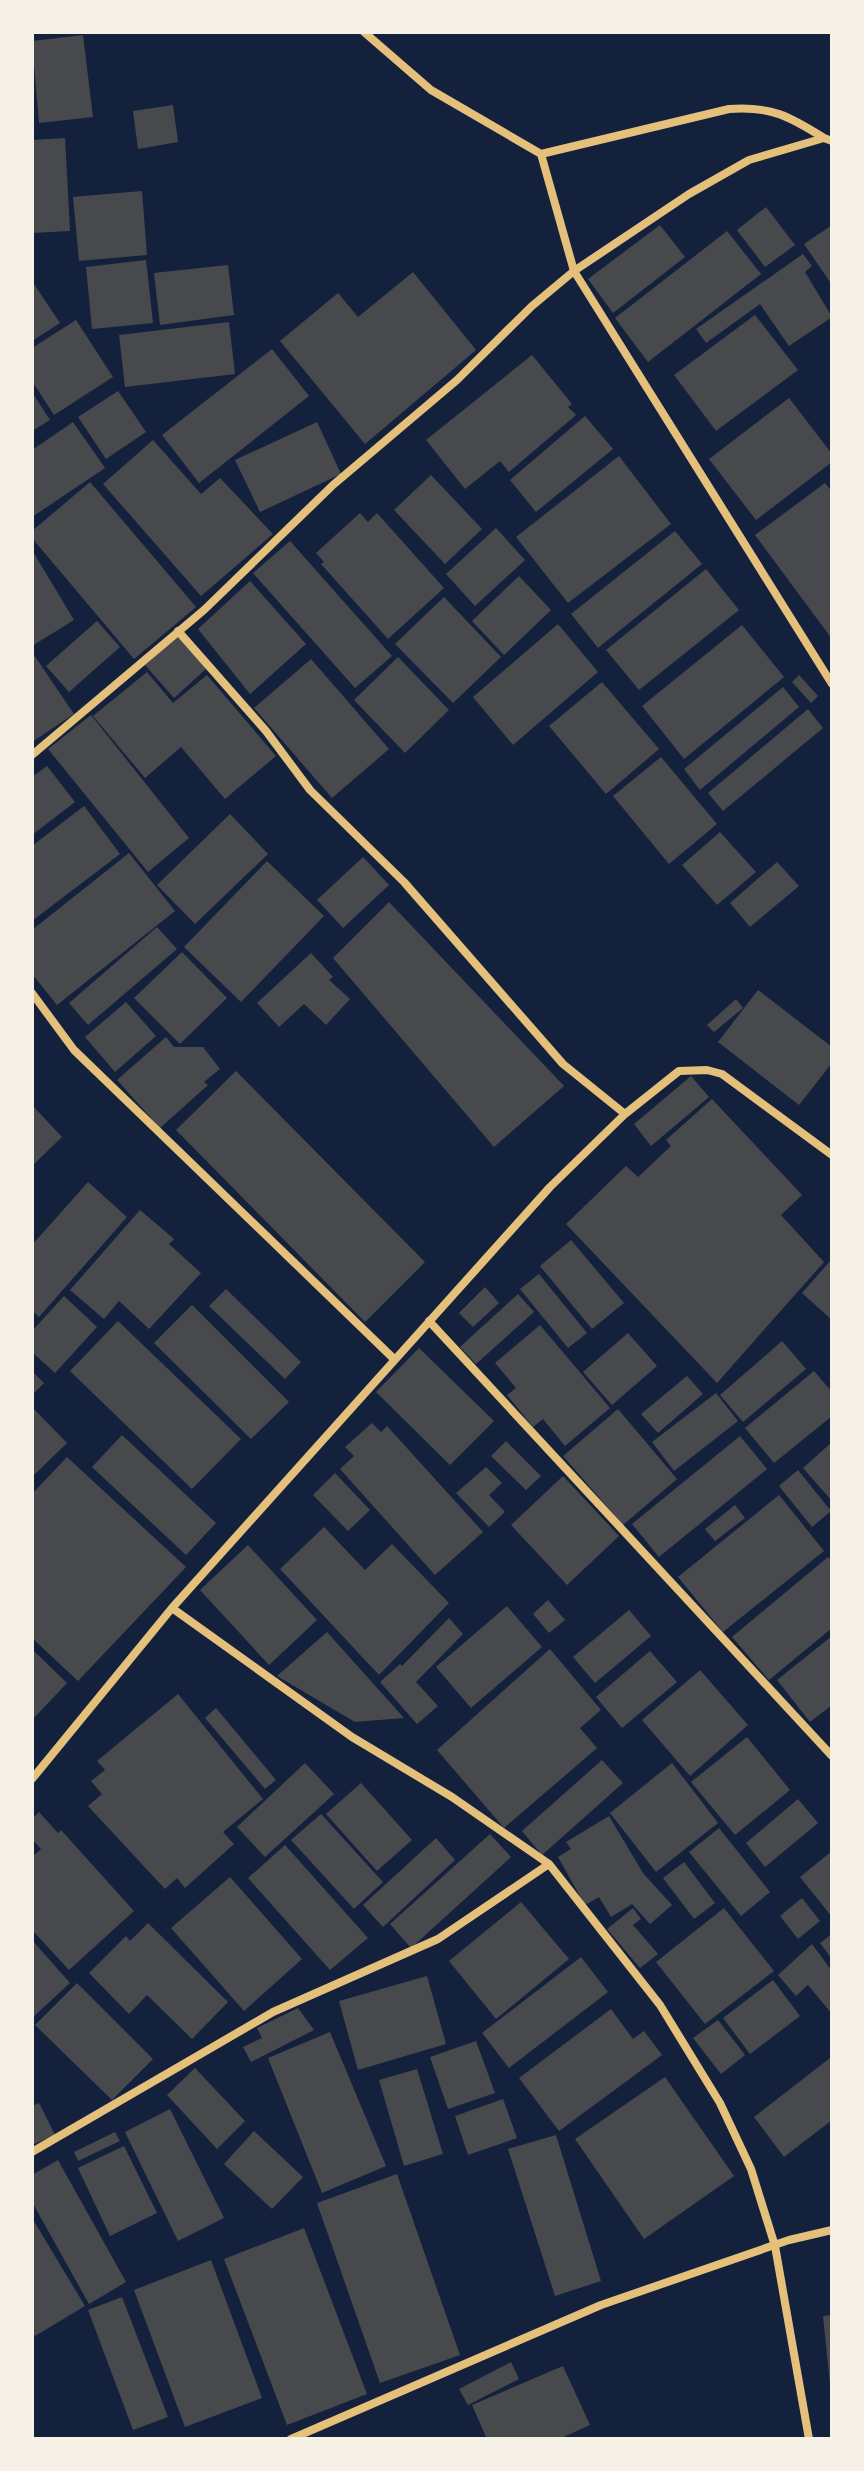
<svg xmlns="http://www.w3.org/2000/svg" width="864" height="2471" viewBox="0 0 864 2471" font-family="Arial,sans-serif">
<rect width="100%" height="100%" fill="#14213d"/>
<path fill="#48494c" d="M83,35l10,82 -54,6 -7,-82z
M173,105l5,37 -40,7 -5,-38z
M65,138l5,93 -38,2v-93z
M142,191l5,64 -68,6 -6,-64z
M766,207l29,38 -30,22 -28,-37z
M660,225l25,32 -72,56 -25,-34z
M832,225v60l-28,-41z
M727,231l34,43 -113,88 -33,-44z
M803,254l9,12 -7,6 27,45 -43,29 -29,-42 -54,39 -10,-14z
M146,260l7,63 -61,6 -6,-62z
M228,265l6,50 -74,10 -6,-52z
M413,272l63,78 -111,94 -85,-103 58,-48 20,24z
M32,281l28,42 -28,18z
M755,315l43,55 -82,61 -42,-56z
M76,320l37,57 -59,38 -22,-34v-33z
M229,322l6,52 -110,13 -6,-52z
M272,349l37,47 -110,87 -37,-48z
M532,355l40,49 -4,3 8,8 -67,57 -9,-11 -35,28 -39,-49z
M118,391l28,41 -40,27 -28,-42z
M32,392l18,28 -18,11z
M789,398l43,56v8l-76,58 -47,-61z
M585,416l28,33 -77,63 -26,-32z
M73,422l32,46 -73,49v-67z
M317,422l24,52 -81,38 -25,-52z
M153,440l48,54 19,-16 53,56 -72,62 -98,-112z
M619,456l52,68 -103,79 -52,-66z
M431,475l51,54 -37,35 -51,-54z
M90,482l106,125 -62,52 -102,-121v-7z
M825,483l7,9v147l-77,-104z
M360,513l8,9 9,-9 67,75 -56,51 -67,-75 3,-2 -8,-9z
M496,528l29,32 -50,46 -29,-32z
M675,531l27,33 -104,84 -27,-34z
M290,541l102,115 -37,32 -102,-115z
M32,550l42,70 -42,26z
M706,569l33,41 -100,80 -33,-40z
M519,576l32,34 -47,45 -32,-34z
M250,581l56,63 -56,50 -52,-65z
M444,597l57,60 -48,46 -58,-59z
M97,621l23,26 -51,45 -23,-26z
M558,624l40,48 -85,73 -40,-48z
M742,625l42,52 -100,82 -42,-53z
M179,635l28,33 -33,30 -29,-33z
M32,652l42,62 -42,28z
M398,657l51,53 -44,43 -51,-53z
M311,659l78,90 -57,49 -78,-90z
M147,672l26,31 34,-28 69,81 -51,43 -44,-52 -36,31 -52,-62z
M799,675l19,21 -7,7 -19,-21z
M602,682l57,67 -53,45 -57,-68z
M783,687l16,20 -99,83 -16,-21z
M808,709l15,19 -100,83 -15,-18z
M91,715l98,123 -41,34 -100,-123z
M661,757l56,67 -48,40 -56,-68z
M47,766l28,36 -43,33v-58z
M84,806l36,48 -88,67v-75z
M230,814l38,40 -73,70 -38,-39z
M720,832l36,40 -39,33 -35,-40z
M129,853l46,58 -118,94 -25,-31v-44z
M363,857l26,28 -46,43 -26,-28z
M267,861l57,55 -83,86 -57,-55z
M777,862l22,24 -49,41 -20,-24z
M389,902l175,184 -70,61 -161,-189z
M157,927l20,22 -89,76 -19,-22z
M182,952l45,46 -47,46 -46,-46z
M311,953l22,24 -4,3 21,19 -24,26 -22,-21 -25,23 -22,-24z
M758,990l74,57v16l-33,42 -81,-63z
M736,999l7,9 -29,24 -7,-7z
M126,1002l30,34 -41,36 -30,-35z
M166,1037l8,10h29l17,22 -16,13 4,3 -48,43 -43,-48z
M236,1071l189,191 -60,60 -189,-192z
M691,1076l18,21 -58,49 -17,-22z
M712,1099l90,96 -21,20 43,47 -107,121 -151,-159 60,-58 12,11 33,-31 -5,-6z
M32,1105l30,32 -30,29z
M88,1182l39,35 -88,100 -7,-7v-65z
M140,1210l34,29 -5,5 32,29 -52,56 -30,-28 -15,18 -34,-29z
M571,1240l53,63 -32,26 -52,-63z
M832,1259v61l-30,-27z
M539,1274l48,59 -19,15 -48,-59z
M485,1287l14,16 -26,24 -14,-14z
M226,1289l75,73 -16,17 -76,-73z
M518,1294l16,18 -58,52 -16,-17z
M64,1296l33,31 -42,46 -23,-21v-21z
M192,1305l97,97 -38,37 -97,-96z
M118,1321l123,118 -49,50 -122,-118z
M540,1325l70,83 -45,38 -22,-27 -10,8 -26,-32 9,-7 -21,-25z
M628,1333l29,33 -45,39 -29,-33z
M782,1341l24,28 -63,53 -23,-27z
M419,1348l75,73 -44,44 -74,-73z
M32,1371l12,12 -12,12z
M814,1371l18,21v24l-58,47 -29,-35z
M687,1376l16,18 -45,39 -17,-19z
M716,1393l22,28 -64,50 -22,-29z
M34,1409l33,34 -35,34v-66z
M618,1409l59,70 -54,46 -60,-69z
M372,1423l9,9 6,-6 96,106 -48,43 -95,-106 14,-13 -9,-9z
M122,1435l94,88 -30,32 -94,-88z
M740,1436l27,33 -108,88 -27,-33z
M506,1441l35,35 -15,14 -35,-34z
M832,1442v59l-29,-33z
M67,1457l119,110 -108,114 -46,-43v-144z
M486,1467l16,16 -13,12 16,17 -16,15 -33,-34z
M798,1470l33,41 -19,16 -33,-41z
M335,1473l35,37 -22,21 -35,-36z
M563,1476l56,60 -52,49 -56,-60z
M779,1495l45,56 -101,81 -45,-55z
M735,1505l10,13 -30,23 -10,-12z
M324,1527l41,43 27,-26 57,59 -70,72 -99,-106z
M248,1545l69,75 -48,45 -69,-75z
M828,1557l4,4v67l-63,52 -37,-43z
M548,1600l17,20 -16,13 -16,-19z
M507,1606l35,41 -71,61 -35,-41z
M629,1610l22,26 -56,47 -22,-26z
M449,1618l14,16 -47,48 22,24 -21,18 -37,-42 20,-18 2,2z
M327,1632l77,86 -49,4 -78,-46z
M832,1636v69l-22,17 -33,-42z
M32,1649l35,34 -35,37z
M550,1649l51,61 -21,18 17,20 -93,80 -67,-78z
M650,1651l27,31 -55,46 -26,-31z
M700,1670l48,55 -58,51 -48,-56z
M178,1694l85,105 -40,33 11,12 -49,44 -8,-10 -12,11 -77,-83 14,-12 -11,-13 14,-11 -8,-9z
M216,1708l60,72 -11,9 -60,-71z
M747,1737l43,53 -55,45 -44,-53z
M602,1760l21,23 -81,72 -20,-24z
M305,1763l29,31 -69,63 -28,-30z
M672,1763l46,60 -62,49 -46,-59z
M361,1783l51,57 -35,31 -51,-57z
M798,1799l20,24 -53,44 -19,-24z
M39,1812l19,21 3,-3 73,81 -65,59 -37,-40v-73l9,-8 -9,-10v-20z
M321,1814l62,68 -29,27 -63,-69z
M609,1816l34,57 29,32 -22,19 -18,-20 -21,13 -12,-20 -14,8 -27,-48 13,-8 -5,-7z
M719,1828l51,64 -29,24 -52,-64z
M490,1834l21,23 -100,91 -21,-24z
M436,1838l19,22 -72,67 -20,-22z
M285,1845l83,93 -38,32 -82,-92z
M832,1851v66l-32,-40z
M684,1862l31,41 -21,16 -31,-41z
M230,1877l72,82 -58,52 -73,-83z
M802,1898l18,23 -22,18 -18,-23z
M521,1902l48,57 -73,60 -47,-58z
M633,1908l8,11 -8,6 25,29 -18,14 -33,-39z
M724,1908l50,63 -69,53 -49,-62z
M148,1923l80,79 -36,37 -45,-44 -18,19 -40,-41 37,-37 4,5z
M832,1934v25l-12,-16z
M32,1940l38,43 -38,35z
M812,1944l20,27v43l-24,-29 -12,11 -18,-21z
M581,1957l27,35 -99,76 -27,-35z
M427,1976l19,68 -88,26 -19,-69z
M773,1980l27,36 -50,38 -27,-36z
M77,1983l76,76 -41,41 -77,-75z
M298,2008l16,22 -63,32 -8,-15 19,-9 -5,-10z
M611,2009l22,30 11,-8 18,24 -103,76 -40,-53z
M718,2020l27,35 -24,19 -28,-36z
M330,2032l56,134 -64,27 -54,-135z
M476,2041l19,52 -47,16 -18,-52z
M830,2058l2,62 -48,37 -30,-40z
M195,2068l50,53 -28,28 -50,-54z
M417,2069l26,85 -39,12 -25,-86z
M665,2077l69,99 -90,63 -69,-100z
M503,2099l14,39 -49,17 -13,-39z
M39,2103l16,32 -23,10v-39z
M170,2109l54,109 -46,23 -53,-109z
M254,2131l49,46 -31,32 -48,-45z
M115,2132l5,9 -42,20 -4,-9z
M556,2135l45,146 -46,15 -47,-147z
M124,2146l33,67 -47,23 -32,-68z
M58,2160l68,122 -37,22 -57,-102v-27z
M397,2174l63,181 -80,28 -63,-180z
M32,2218l53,88 -50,30 -3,-6z
M304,2228l63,166 -80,31 -63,-166z
M211,2260l51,138 -77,29 -51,-137z
M122,2297l46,120 -35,13 -45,-120z
M832,2315v69h-2l-7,-68z
M511,2362l8,17 -51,26 -9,-16z
M563,2366l27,59 -31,14h-72l-15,-34z"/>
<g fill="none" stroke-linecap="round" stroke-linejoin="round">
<path stroke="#e5c07b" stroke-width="8" d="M364,32l67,58 110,64 188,-45c42,-3 60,7 95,29
M541,154l33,117 258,413
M178,631l88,100 44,59 94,92 159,182 62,50
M32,755l172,-145 129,-125 124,-105 75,-74 42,-35 115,-77 60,-34 75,-22 8,3
M32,993l42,57 319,308
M429,1321l403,435
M172,1608l180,129 100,60 97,67 111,141 60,98 31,66 24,77 34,193
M32,1779l140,-171 378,-421 75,-73 54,-43 28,-1 15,4 110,81
M32,2152l241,-140 165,-73 111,-75
M291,2439l310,-134 188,-65 43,-10"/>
</g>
<rect width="864" height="2471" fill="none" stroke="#f6f1e7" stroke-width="68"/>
</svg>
